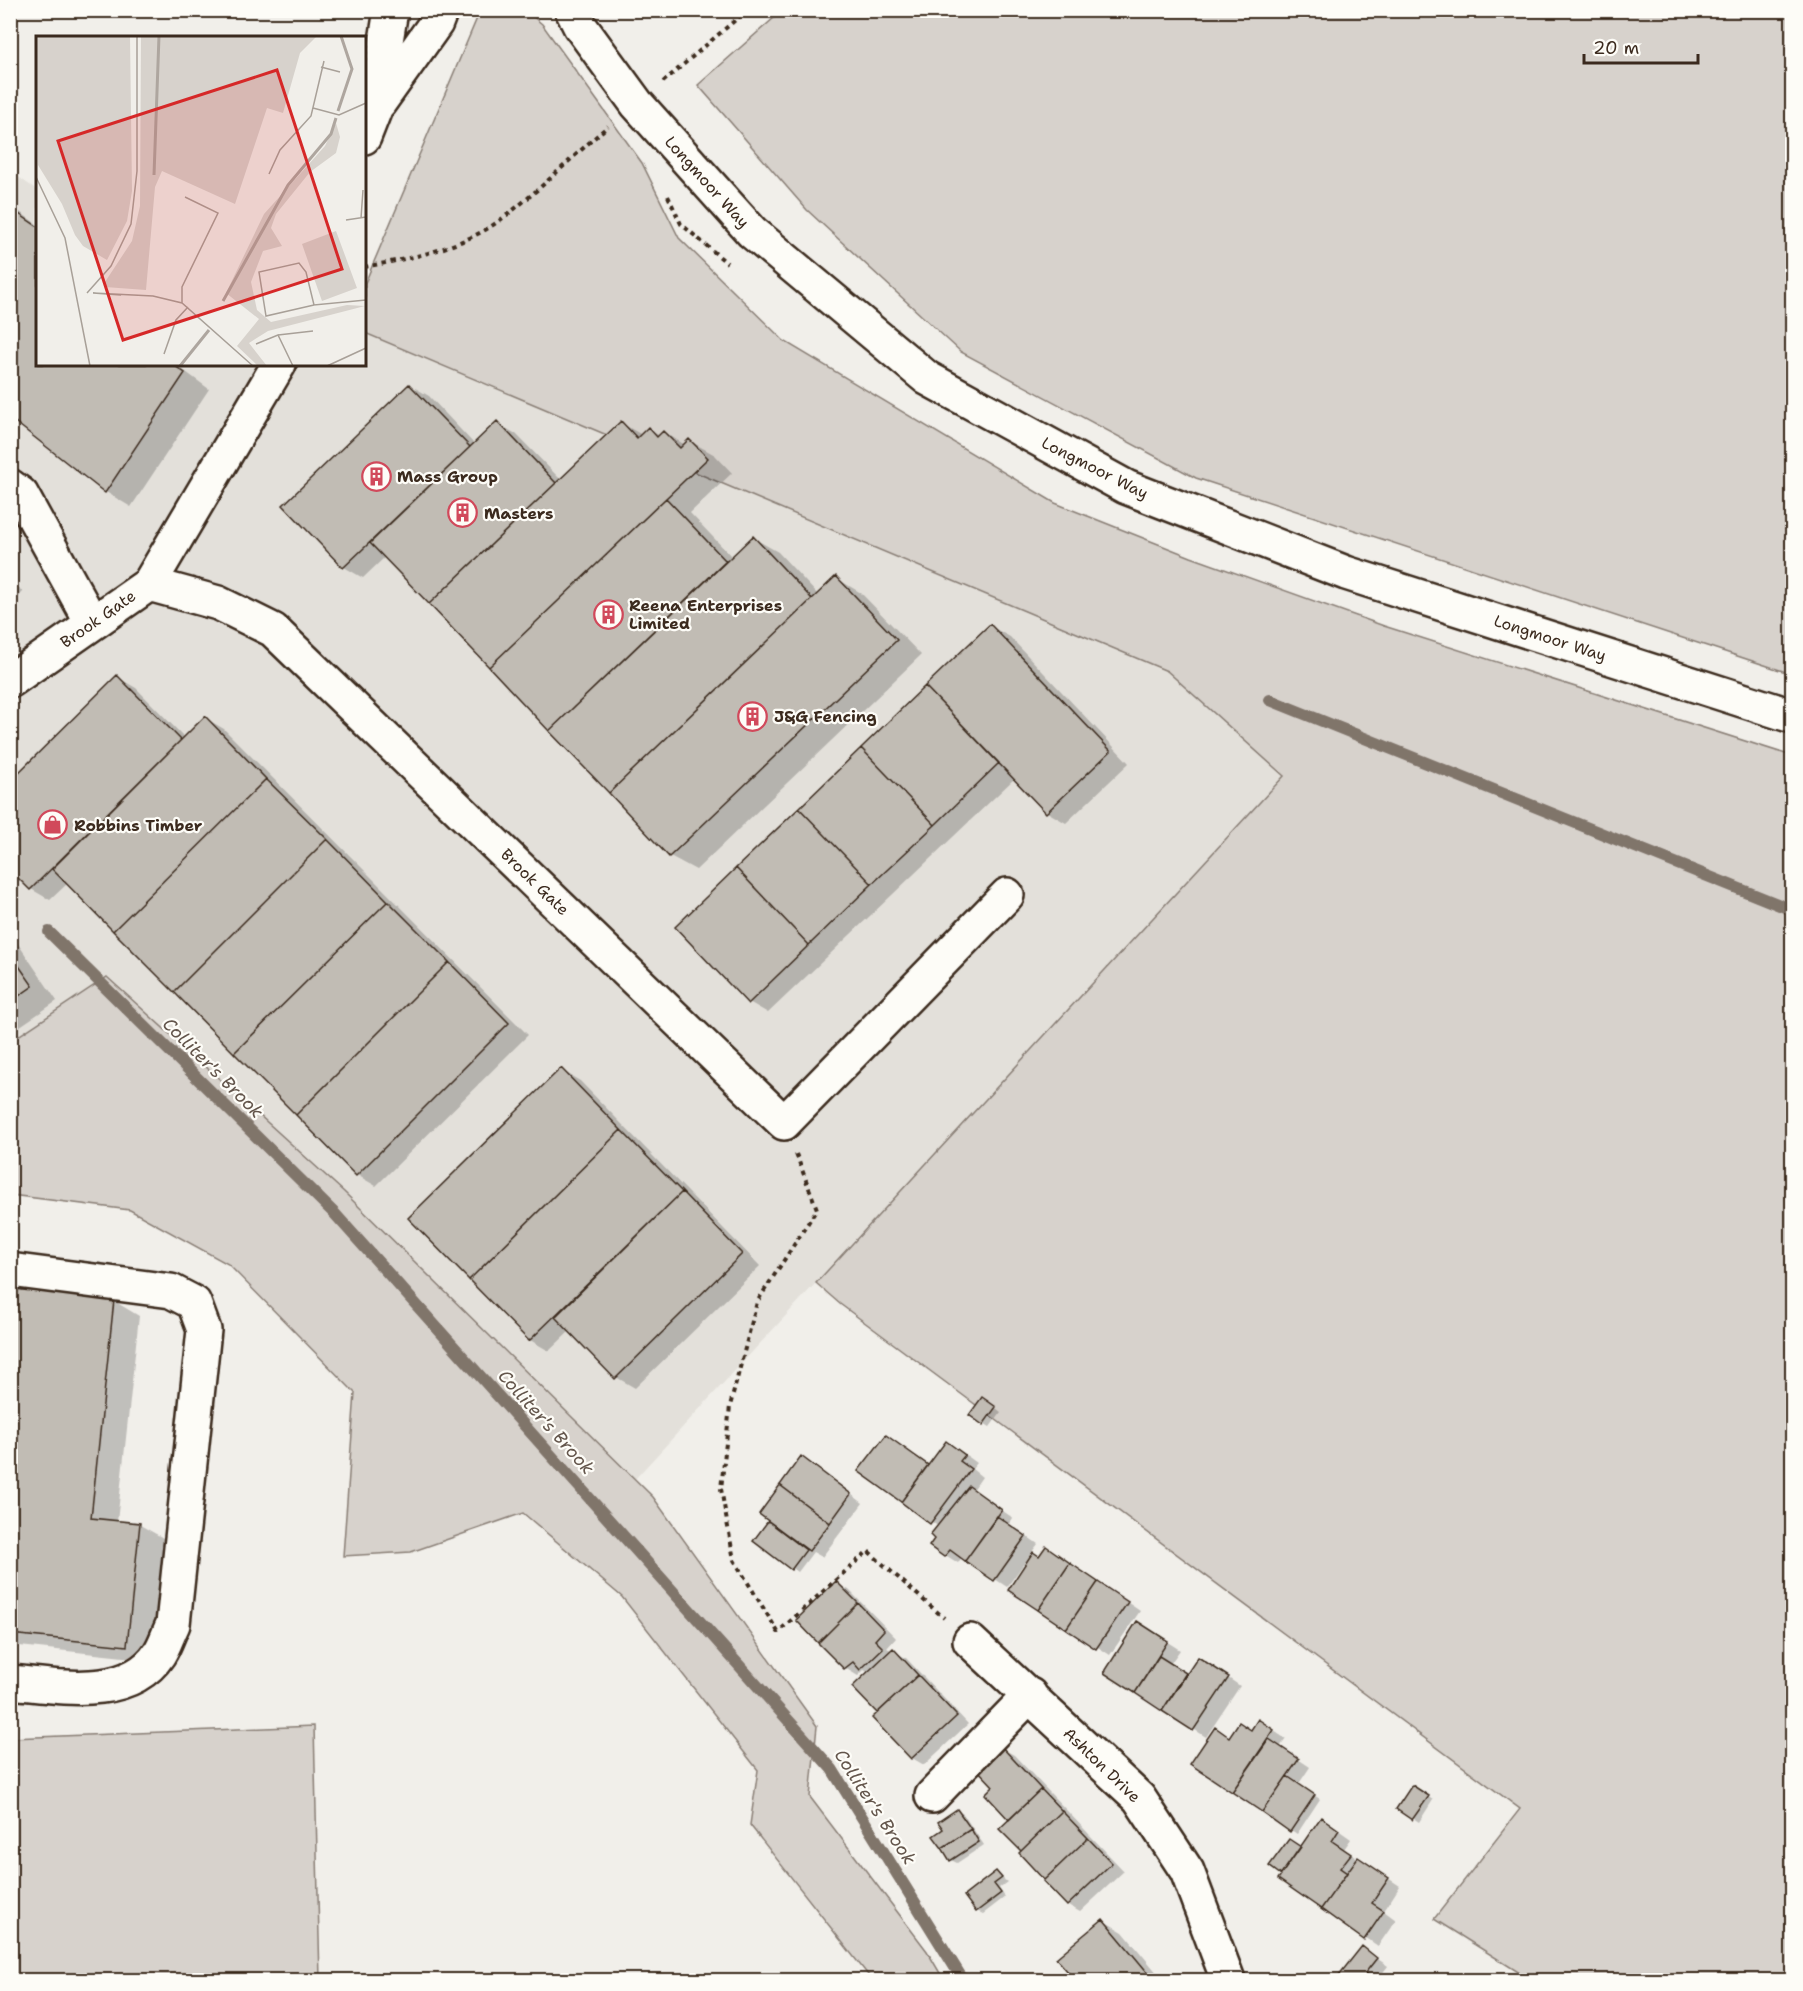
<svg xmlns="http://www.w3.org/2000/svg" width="1803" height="1991" viewBox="0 0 1803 1991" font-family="'Shantell Sans',sans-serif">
<rect width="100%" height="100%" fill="#f1efea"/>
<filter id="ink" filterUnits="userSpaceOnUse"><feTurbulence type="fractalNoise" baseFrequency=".0167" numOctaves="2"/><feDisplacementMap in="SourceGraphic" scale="12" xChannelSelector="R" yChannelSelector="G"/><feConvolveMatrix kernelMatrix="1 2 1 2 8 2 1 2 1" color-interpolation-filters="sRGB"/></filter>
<g filter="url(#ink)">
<path fill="#e3e0da" d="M11,172l26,18 1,174h326l1,-32 802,340 117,104 -651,705 -289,-289 -236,-215 -97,64z"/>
<path fill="#d7d2cc" stroke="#897e75" stroke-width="1.5" d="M783,10l1009,1v663l-596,-196 -235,-126 -154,-142 -109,-125z
M480,11h46l16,13 100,139 37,75 105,103 271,162 136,54 193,69 408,130v1224h-261l-97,-61 86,-110 -680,-505 -24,-21 468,-507 -117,-105 -802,-338v-50z
M107,977l237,215 309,305 164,229 -7,71 117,154 17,29h-72l-122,-155 8,-55 -136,-173 -99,-84 -112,39 -68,4 12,-163 -127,-129 -98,-54 -119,-15v-154z
M314,1726l6,254h-309v-242z"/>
<path fill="#0003" d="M10,205l28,20v139h137l34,25 -78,118 -25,-15 -96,-76z
M410,385l19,11 46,49 22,-22 19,11 45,46 60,-57 21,12 6,-6 12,7 4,-4 21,13 5,-4 25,14 17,18 -42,40 42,44 21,-19 25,14 40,43 18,-17 25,15 60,62 -225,215 -26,-14 -285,-299 -22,21 -19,-11z
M10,580l13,12 -13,14z
M990,626l20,11 119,126 -63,60 -19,-11 -32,-34 -247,235 -19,-11z
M117,677l19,11 49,50 20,-20 19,11 304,306 -152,151 -19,-11 -289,-292 -18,17 -19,-11 -21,-21z
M10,932l47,69 -47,32z
M561,1070l19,11 180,185 -125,122 -19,-11 -46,-46 -21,20 -19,-11 -120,-122z
M10,1290l104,11 25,15 -22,206 23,3 25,14 -13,121 -142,-15z
M988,1402l13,10 -11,15 -19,-12z
M886,1437l43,29 18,-23 12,7 18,13 -5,6 10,8 -9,13 40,28 -4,6 29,20 -7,9 8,5 20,-2 81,55 -30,44 -100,-66 17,-25 -2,-2 -18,25 -45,-30 -4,6 -27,-17 8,-19 -78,-56z
M802,1458l61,45 -41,54 -9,-5 -15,20 -43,-32 15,-20z
M836,1583l13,7 47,48 -9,10 19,10 62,66 -44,41 -12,-7 -33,-45 -25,-26 15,-14 -5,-3 -6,6 -13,-8z
M1150,1631l30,19 -10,14 17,11 24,-9 29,20 -34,51 -100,-64z
M1271,1729l15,10 -6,8 30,20 -12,18 22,14 -23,35 -104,-71 37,-25z
M1001,1748l13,7 110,116 -44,41 -12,-7 -67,-76 10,-9 -16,-34z
M1418,1790l15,10 -14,22 -6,-4z
M957,1810l6,4 21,31 -27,18 -6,-3 -6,-30z
M1334,1827l17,12 -7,10 56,37 -16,25 12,9 -18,26 -98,-67 21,-31z
M996,1873l11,9 -8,6 6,9 -22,17 -6,-3z
M1104,1921l19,11 40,48h-86l-19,-22z
M1362,1948l26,18 -11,14h-40z"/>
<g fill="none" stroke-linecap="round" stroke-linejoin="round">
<path stroke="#80746b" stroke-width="12" d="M1270,700l522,210
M49,932l286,282 497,555 131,211"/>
</g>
<path fill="#c1bcb4" stroke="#3b2a1e" stroke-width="1.5" d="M10,208l28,19v137h134l13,9 -80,120 -95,-75z
M409,384l61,63 -127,121 -60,-63z
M497,421l59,62 -127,121 -59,-61z
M621,421l16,17 11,-11 9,10 6,-6 17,17 9,-9 19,19 -219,209 -60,-63z
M666,498l60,63 -177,170 -60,-64z
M753,536l59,63 -203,194 -60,-62z
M836,576l61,64 -228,217 -60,-64z
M990,624l121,127 -65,62 -121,-127z
M117,675l64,65 -151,150 -20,-20v-89z
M925,686l74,77 -64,62 -74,-77z
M205,716l61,63 -153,152 -61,-62z
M861,748l74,77 -63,59 -73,-76z
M266,779l61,60 -153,153 -61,-61z
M799,808l73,76 -63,61 -73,-77z
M327,839l61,62 -154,152 -60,-61z
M736,868l73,77 -61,59 -73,-77z
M388,901l61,61 -153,153 -62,-62z
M10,953l23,33 -23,16z
M449,962l60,61 -153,153 -60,-61z
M561,1068l60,62 -152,150 -61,-62z
M621,1130l61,62 -153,149 -60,-61z
M682,1192l60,62 -127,125 -60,-62z
M10,1288l104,12 -23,218 49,5 -13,123 -117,-12z
M982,1397l14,10 -13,18 -14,-10z
M886,1435l42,30 -27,37 -43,-31z
M946,1441l19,14 -5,6 11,8 -41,55 -29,-22z
M801,1456l50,38 -21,29 -50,-38z
M780,1485l50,38 -21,28 -50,-37z
M969,1486l33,24 -37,51 -15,-11 -6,7 -15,-11 5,-7 -4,-4z
M997,1516l29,20 -32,45 -29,-20z
M768,1521l38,29 -15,20 -38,-29z
M1046,1546l24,17 -32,47 -30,-20 25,-38 6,4z
M1070,1563l28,19 -32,47 -28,-19z
M836,1581l22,22 -40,40 -22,-23z
M1098,1582l30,20 -32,47 -30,-20z
M858,1603l26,27 -9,10 8,8 -23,22 -7,-8 -9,7 -26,-26z
M1137,1621l31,20 -33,52 -31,-20z
M893,1648l25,27 -41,38 -25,-26z
M1159,1656l27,17 -24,38 -27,-18z
M1198,1657l31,20 -36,54 -31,-20z
M918,1675l39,41 -46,43 -39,-41z
M1258,1719l16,11 -42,62 -42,-28 25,-37 14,10 10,-15 12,8z
M1269,1739l30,20 -37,53 -30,-20z
M1001,1746l40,43 -32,31 -24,-26 8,-8 -16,-17z
M1287,1776l28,19 -25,37 -28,-20z
M1412,1785l17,11 -17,24 -16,-11z
M1041,1789l21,22 -41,40 -22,-22z
M957,1809l14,20 -29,19 -9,-12 10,-7 -5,-7z
M1062,1811l26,27 -44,42 -25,-27z
M1321,1817l18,13 -7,11 19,13 -11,14 7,5 -26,36 -43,-30z
M971,1829l8,13 -29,19 -8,-13z
M1088,1838l24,25 -45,43 -24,-25z
M1289,1839l12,8 -20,28 -12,-9z
M1358,1857l31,21 -17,25 12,8 -20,29 -43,-31z
M996,1871l6,7 -8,6 7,9 -25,19 -12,-16z
M1103,1919l51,61h-79l-19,-22z
M1362,1946l15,12 -12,15 9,7h-39z"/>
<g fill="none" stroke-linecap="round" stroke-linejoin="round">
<defs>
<path id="minor" d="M572,10l8,16 57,78 115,128 175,146 199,109 220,86 446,143
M379,103l57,-80 5,-13
M364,137l11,-28 16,-99
M10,486l11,8 71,129
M149,584l69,19 55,27 511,493 223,-228
M10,681l139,-97 130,-220
M10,1270l161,21 23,12 10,27 -31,294c-5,10 -8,21 -14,30 -31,47 -102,32 -149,28
M970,1641l169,157 48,73 41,109
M932,1796l98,-101"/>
</defs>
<use href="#minor" stroke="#3b2a1e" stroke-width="38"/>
<path stroke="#3b2a1e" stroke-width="4" stroke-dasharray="4.5 4.5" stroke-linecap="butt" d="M663,82l84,-72
M668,196l13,28 46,39
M364,267c44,-8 94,-18 132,-44 38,-27 76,-66 112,-97
M796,1154l21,55 -60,93 -27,104 -9,83 13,71 44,72 90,-81 76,67"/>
<use href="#minor" stroke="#fdfcf7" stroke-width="33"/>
</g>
</g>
<defs>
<symbol id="building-ring" viewBox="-11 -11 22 22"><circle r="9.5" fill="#fdfcf7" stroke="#d1495b" stroke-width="1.5"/><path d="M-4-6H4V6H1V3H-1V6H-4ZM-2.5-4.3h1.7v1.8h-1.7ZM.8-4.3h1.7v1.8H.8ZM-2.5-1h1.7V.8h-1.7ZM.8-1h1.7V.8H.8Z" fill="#d1495b"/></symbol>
<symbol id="shop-ring" viewBox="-11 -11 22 22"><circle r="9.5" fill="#fdfcf7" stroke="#d1495b" stroke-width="1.5"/><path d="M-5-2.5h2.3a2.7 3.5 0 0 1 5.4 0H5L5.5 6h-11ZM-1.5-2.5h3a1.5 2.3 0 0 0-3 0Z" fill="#d1495b"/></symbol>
</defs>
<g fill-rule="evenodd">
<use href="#building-ring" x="360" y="460" width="33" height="33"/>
<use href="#building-ring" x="446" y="496" width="33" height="33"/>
<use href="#building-ring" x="592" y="598" width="33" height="33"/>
<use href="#building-ring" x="736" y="700" width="33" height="33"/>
<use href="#shop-ring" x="36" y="808" width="33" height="33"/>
</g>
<g text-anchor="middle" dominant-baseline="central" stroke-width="4.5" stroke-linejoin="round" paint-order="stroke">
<g font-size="16" fill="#3b2a1e" stroke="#fdfcf7">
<text transform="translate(707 182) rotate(48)">Longmoor Way</text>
<text transform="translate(1095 468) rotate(27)">Longmoor Way</text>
<text transform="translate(98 619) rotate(-35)">Brook Gate</text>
<text transform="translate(1550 638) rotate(18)">Longmoor Way</text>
<text transform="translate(535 882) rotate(44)">Brook Gate</text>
<text transform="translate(1102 1765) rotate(44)">Ashton Drive</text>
</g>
<g font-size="16" font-weight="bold" fill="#3b2a1e" stroke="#fdfcf7" text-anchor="start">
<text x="397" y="476">Mass Group</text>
<text x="484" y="513">Masters</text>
<text x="629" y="605">Reena Enterprises<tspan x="629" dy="18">Limited</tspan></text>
<text x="774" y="716">J&amp;G Fencing</text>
<text x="74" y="825">Robbins Timber</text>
</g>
<g font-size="18" font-style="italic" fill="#63554b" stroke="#fdfcf7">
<text transform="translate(213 1068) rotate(45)">Colliter's Brook</text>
<text transform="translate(546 1422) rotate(48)">Colliter's Brook</text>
<text transform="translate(875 1807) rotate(57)">Colliter's Brook</text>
</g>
</g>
<g transform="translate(36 36)">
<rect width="330" height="330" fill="#f1efea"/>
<path d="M0,0h94l2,155 -5,30 -20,39 -24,-14 -8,-11 -13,-31 -24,-39zM105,0h176l-17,17 -17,60 -16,-5 -32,96 -73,-33 -7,16 -9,103 -41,-3v-5l27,-41 8,-35zM300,87l4,14 -4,16 -26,19 -34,42 -5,14 11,18 -19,5 -12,31 6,28 14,12 76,-17 18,1 -97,25 -19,12 18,23h-9l-21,-20 22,-27 -33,-26 38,-79 61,-68zM300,195l21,57 -35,13 -20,-57z" fill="#d7d2cc"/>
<path fill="none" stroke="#aea69f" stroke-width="3" d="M302,75l14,-42 -11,-33M118,139l5,-139M187,265l65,-116 43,-51 5,-16M144,330l29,-36"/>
<path fill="none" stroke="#a8a098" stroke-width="1.5" d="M285,31l19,5M277,72l26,7 27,-12M233,138l11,-24 31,-34 13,-55M0,141l29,61 25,128M325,182l2,-28M310,184l20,-3M51,257l24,-27 20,-42 6,-53v-135M85,259l-28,-2 60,3 29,7 71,63M146,267v-16l36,-74 -33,-16M278,269l-48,11 -7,-44 40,-9 7,9 8,33 52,-5M242,299l35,-4M220,308l22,-9 15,31M128,318l12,-34 12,-13M291,330l39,-18"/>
<path fill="#d62828" fill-opacity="0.15" stroke="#d62828" stroke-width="3" d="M241,34l65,199 -219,71 -65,-199z"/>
<rect width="330" height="330" fill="none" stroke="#3b2a1e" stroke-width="3"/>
</g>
<rect width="1803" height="1991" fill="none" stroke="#fdfcf7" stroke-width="36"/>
<rect x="18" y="18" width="1767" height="1955" fill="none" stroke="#3b2a1e" stroke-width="2" filter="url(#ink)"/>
<path d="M1584 54v9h114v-9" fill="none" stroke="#3b2a1e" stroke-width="3"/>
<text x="1593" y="54" font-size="18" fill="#3b2a1e" stroke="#fdfcf7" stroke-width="4.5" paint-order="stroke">20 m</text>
</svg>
